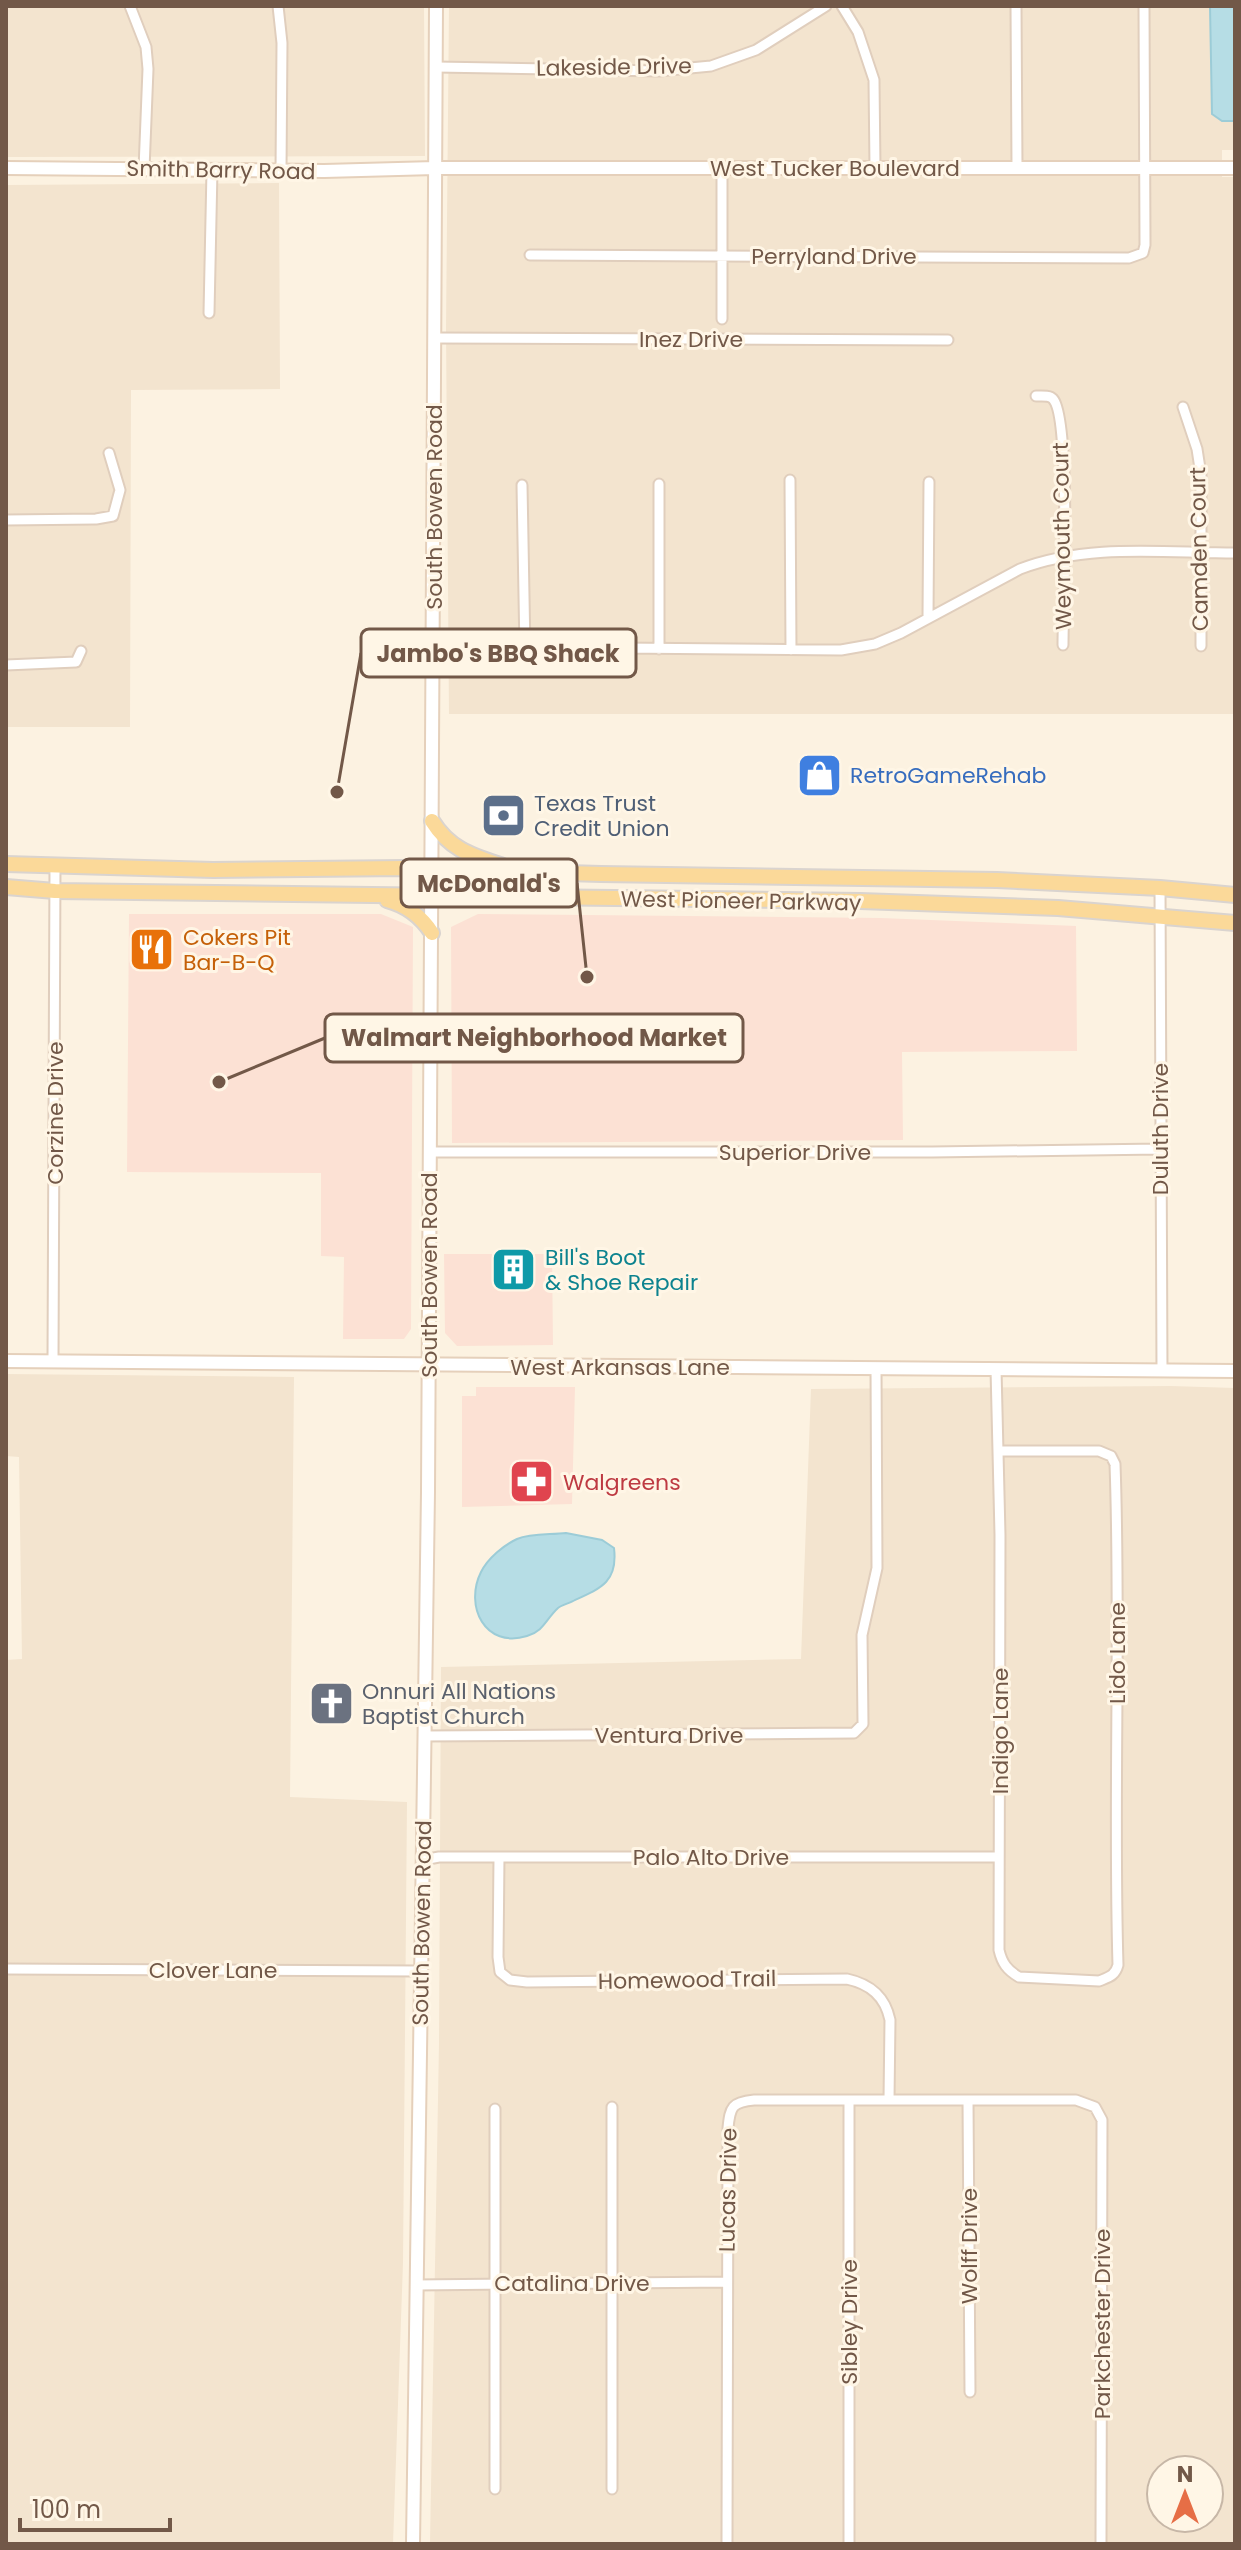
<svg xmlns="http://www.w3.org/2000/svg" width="1241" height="2550" viewBox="0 0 1241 2550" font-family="Poppins,sans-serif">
<rect width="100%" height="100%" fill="#fcf2e1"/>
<path fill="#f3e4cf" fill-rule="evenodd" d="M6,6h418l1,150 -419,1z
M449,6h761l2,108 10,7h13v29h-13v27h13v537h-786l-3,-385z
M279,183l1,206 -149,1 -1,337h-124v-542z
M6,1374l288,3 -4,420 117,5 -4,461 -10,281h-387v-884l16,-1 -3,-202 -13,-1z
M1171,1386l64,2v1156h-805l9,-501 2,-376 360,-8 10,-270zM1161,2470h48v48h-48z"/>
<path fill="#fce1d4" d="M129,914h252l32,13 -2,402 -7,10h-61l1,-82 -23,-1v-83l-194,-1z
M478,914l403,4 195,8 1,125 -175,1 1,88 -451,3 -1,-216z
M444,1254h108l1,91 -96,1 -12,-13z
M476,1387h99l-3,117 -110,3v-111h14z"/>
<path fill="#b6dde5" stroke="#9cccd7" stroke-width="2" d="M1210,6h25v115h-13l-10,-7z
M566,1533l36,7 12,8c4,33 -12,40 -39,52 -5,3 -13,5 -17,8 -12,11 -14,23 -31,28 -42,13 -63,-30 -46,-64 7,-14 23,-27 36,-33 14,-6 34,-4 49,-6z"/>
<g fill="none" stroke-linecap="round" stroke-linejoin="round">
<defs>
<path id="street" d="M130,6l16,41 2,22 -4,100
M278,6l4,37 -1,127
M842,6l16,26 16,48 1,88
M1016,6l1,161
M436,67l223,4 52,-5 45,-16 70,-44
M530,255l599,3 14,-5 2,-8 -1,-239
M209,313l3,-143
M722,319v-151
M434,338l514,2
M1036,396c5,0 14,-1 17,3 18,19 10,210 10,246
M1183,407l14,42 4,26v171
M790,480l1,170
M522,485l3,166
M6,520l90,-1 17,-3 7,-26 -11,-37
M928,617l1,-135
M659,649v-165
M433,651h124l63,-3 221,2 34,-6 26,-11 119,-64c68,-26 144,-16 215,-16
M6,665l70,-3 5,-11
M1160,888l2,482
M430,1152h502l228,-3
M53,1361l2,-495
M996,1369l4,166 -1,415c3,13 8,20 20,27l80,4c10,-4 16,-5 19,-16 -5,-167 3,-334 -3,-501l-4,-8 -12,-5h-101
M424,1736l430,-3 9,-9 -1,-89 15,-67 -1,-200
M499,1857l-1,100 2,15 10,8 17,2 320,-3c23,5 38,17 43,41l-1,80
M423,1860l16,-3h560
M6,1969l415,2
M968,2100l2,292
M495,2109v380
M416,2285l311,-3
M612,2489v-382
M727,2544l1,-416c2,-21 4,-26 26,-28h322l19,7 7,13 -1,424
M849,2544v-444"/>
<path id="secondary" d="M6,168l318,3 111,-3h800
M6,1361l1229,10
M413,2544l15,-1052 8,-1486"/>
<path id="primary" d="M432,821c18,29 41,35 71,45
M6,864l207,6 192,-2 196,6 396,6 163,8 75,7
M6,887l49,4 805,10 198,7 177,15
M387,900c19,5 34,16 45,33"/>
</defs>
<use href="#street" stroke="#e0cebd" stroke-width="13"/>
<use href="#secondary" stroke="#e5d0bb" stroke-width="16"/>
<use href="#primary" stroke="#dad4cf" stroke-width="18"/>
<use href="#street" stroke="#fff" stroke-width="9"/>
<use href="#secondary" stroke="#fff" stroke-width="12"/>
<use href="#primary" stroke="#fbd999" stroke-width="14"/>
</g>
<defs>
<symbol id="shop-square" viewBox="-11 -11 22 22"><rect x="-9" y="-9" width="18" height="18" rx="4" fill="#3f7fe0" stroke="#fff6e6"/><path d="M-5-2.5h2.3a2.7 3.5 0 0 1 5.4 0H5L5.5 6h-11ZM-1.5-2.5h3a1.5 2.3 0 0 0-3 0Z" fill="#fff"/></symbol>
<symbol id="bank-square" viewBox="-11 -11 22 22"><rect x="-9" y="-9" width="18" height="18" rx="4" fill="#5c6f8a" stroke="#fff6e6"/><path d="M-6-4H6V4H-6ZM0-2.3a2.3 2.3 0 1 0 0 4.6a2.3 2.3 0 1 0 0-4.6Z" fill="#fff"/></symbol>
<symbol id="restaurant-square" viewBox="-11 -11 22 22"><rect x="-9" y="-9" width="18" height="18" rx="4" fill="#e8710a" stroke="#fff6e6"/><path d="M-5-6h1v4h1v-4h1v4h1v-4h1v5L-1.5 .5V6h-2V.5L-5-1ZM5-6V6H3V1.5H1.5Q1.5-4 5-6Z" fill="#fff"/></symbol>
<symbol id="building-square" viewBox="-11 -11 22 22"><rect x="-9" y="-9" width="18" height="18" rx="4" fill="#0f9aa8" stroke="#fff6e6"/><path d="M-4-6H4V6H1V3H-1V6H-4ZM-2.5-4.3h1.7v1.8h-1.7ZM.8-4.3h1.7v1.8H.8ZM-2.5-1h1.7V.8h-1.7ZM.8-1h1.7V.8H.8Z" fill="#fff"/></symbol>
<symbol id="pharmacy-square" viewBox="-11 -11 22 22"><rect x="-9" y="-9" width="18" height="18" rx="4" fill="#e0444e" stroke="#fff6e6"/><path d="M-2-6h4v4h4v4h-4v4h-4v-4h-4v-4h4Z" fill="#fff"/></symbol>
<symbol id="church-square" viewBox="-11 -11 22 22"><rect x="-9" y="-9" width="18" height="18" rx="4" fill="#6b7280" stroke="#fff6e6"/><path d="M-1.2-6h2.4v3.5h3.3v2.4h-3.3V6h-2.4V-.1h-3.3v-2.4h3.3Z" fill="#fff"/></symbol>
</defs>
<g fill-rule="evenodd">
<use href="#shop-square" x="794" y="750" width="51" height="51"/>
<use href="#bank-square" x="478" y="790" width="51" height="51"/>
<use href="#restaurant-square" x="126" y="924" width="51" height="51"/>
<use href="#building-square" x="488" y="1244" width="51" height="51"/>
<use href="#pharmacy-square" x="506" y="1456" width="51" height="51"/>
<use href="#church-square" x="306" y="1678" width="51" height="51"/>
</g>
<g text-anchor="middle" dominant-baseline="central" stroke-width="6" stroke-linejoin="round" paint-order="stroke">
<g font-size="22" fill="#725848" stroke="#fff6e6">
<text transform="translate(614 67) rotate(-1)">Lakeside Drive</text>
<text x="835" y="168">West Tucker Boulevard</text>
<text transform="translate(221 170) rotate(1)">Smith Barry Road</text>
<text x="834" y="256">Perryland Drive</text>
<text x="691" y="339">Inez Drive</text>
<text transform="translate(434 507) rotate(-90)">South Bowen Road</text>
<text transform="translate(1062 536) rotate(-91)">Weymouth Court</text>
<text transform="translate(1199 549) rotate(-91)">Camden Court</text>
<text transform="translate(741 901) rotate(1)">West Pioneer Parkway</text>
<text transform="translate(55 1113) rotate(-90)">Corzine Drive</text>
<text transform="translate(1160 1129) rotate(-90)">Duluth Drive</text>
<text x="795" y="1152">Superior Drive</text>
<text transform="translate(429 1275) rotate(-90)">South Bowen Road</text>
<text x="620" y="1367">West Arkansas Lane</text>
<text transform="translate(1117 1653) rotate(-90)">Lido Lane</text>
<text transform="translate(1000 1731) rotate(-90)">Indigo Lane</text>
<text x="669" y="1735">Ventura Drive</text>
<text x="711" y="1857">Palo Alto Drive</text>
<text transform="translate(422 1923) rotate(-89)">South Bowen Road</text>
<text x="213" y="1970">Clover Lane</text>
<text transform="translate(687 1980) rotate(-1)">Homewood Trail</text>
<text transform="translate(728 2190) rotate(-89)">Lucas Drive</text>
<text transform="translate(969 2246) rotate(-90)">Wolff Drive</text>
<text x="572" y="2283">Catalina Drive</text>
<text transform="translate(849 2322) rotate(-90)">Sibley Drive</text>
<text transform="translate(1102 2324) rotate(-90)">Parkchester Drive</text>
</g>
<g font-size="22" fill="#366cbe" stroke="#fff6e6" text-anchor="start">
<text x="850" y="775">RetroGameRehab</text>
</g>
<g font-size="22" fill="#4e5e75" stroke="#fff6e6" text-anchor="start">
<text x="534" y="803">Texas Trust<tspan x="534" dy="25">Credit Union</tspan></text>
</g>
<g font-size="22" fill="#c56008" stroke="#fff6e6" text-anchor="start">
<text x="183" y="937">Cokers Pit<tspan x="183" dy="25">Bar-B-Q</tspan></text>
</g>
<g font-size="22" fill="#0d838f" stroke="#fff6e6" text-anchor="start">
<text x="545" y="1257">Bill's Boot<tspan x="545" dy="25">&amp; Shoe Repair</tspan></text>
</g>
<g font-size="22" fill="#be3a42" stroke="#fff6e6" text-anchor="start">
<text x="563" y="1482">Walgreens</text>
</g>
<g font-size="22" fill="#5b616d" stroke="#fff6e6" text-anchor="start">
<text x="362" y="1691">Onnuri All Nations<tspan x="362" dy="25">Baptist Church</tspan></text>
</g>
</g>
<path fill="none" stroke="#725848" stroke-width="3" d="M337 792L361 653M587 977L577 883M219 1082L325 1038"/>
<g fill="#725848" stroke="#fff6e6" stroke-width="3">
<circle cx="337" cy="792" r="8"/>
<circle cx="587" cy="977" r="8"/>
<circle cx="219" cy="1082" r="8"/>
</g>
<g fill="#fff6e6" stroke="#725848" stroke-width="3">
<rect x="361" y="629" width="275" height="48" rx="8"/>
<rect x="401" y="859" width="176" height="48" rx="8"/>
<rect x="325" y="1014" width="418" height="48" rx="8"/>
</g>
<g font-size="24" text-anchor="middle" font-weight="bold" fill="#725848">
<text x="498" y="662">Jambo's BBQ Shack</text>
<text x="489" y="892">McDonald's</text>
<text x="534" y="1046">Walmart Neighborhood Market</text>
</g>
<rect width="1241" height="2550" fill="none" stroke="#725848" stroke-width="16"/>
<g transform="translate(1185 2494)"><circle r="38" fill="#fff6e6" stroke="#c7b7a7" stroke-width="2"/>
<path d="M0-6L14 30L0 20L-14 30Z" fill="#e66e46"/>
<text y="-12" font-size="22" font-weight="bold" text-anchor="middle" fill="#725848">N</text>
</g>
<path d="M20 2518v12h150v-12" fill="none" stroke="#725848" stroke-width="4"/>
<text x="32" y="2518" font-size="24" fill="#725848" stroke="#fff6e6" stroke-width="6" paint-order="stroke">100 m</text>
</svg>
